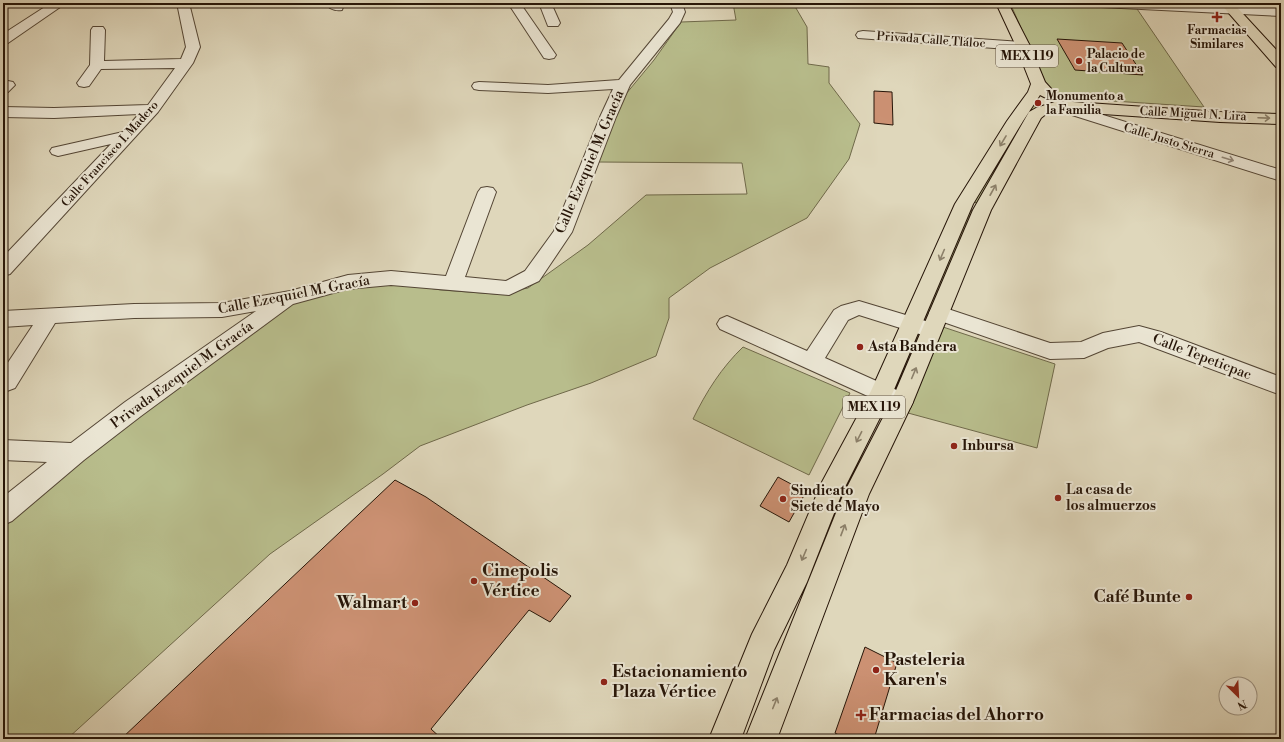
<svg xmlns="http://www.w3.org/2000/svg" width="1284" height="742" viewBox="0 0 1284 742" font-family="'Libre Bodoni',serif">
<rect width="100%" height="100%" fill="#dfd7bb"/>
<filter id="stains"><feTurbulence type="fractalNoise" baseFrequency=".005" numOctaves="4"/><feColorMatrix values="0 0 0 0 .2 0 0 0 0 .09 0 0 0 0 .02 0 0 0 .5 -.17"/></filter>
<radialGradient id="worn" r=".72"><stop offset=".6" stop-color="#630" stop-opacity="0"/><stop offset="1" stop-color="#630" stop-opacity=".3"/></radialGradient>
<path fill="#b8bd8c" stroke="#6f694a" d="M730,3h63l14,24 1,37 21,3v16l31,41 -11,35 -42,59 -97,50 -41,30v20l-13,38 -65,27 -64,22 -107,41 -37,28 -113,80 -203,185h-64v-212l87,-78 204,-147 53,-13 37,-8 57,9 55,4 32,-6 60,-43 58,-50 101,-1 -5,-31 -145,-1 24,-62 33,-40 27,-38 55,-2 -3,-17z
M1010,3h65l60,3 69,101 -152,-10z
M1031,105l8,2 -58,98 -11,-5z
M965,208l14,5 -48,103h-11z
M940,326l115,38 -18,84 -129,-35z
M743,347l107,46 -41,82 -116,-56c13,-27 29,-52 50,-72z"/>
<path fill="#cc9173" stroke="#261508" d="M1057,39l65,4 21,32 -68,-5z
M874,91l18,1 1,33 -19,-2z
M778,477l28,15 -17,30 -29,-16z
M395,480l31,17 145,99 -21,26 -21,-12 -98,119 11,10h-321z
M865,647l32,16 -23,76h-28l-11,-6z"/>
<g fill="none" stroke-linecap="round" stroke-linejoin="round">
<defs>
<path id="minor" d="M51,3h15l-58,40 -5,1v-10z
M177,3h12l11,44 -7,16 -35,49 -148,162 -7,2v-19l108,-113 -53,12 -6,-2 -2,-3 2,-3 71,-16 16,-18 -85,4 -51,-1v-10l51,1 94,-3 27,-37 -74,1 -12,17 -5,1 -5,-1 -2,-3 13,-18 1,-35 2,-3h10l2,3 -1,31 77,-2 5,-12z
M325,3h15l3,4 -1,3c-7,1 -13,-1 -17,-7z
M508,3h12l36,52 -2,3 -5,1 -5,-1z
M539,3h12l9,20 -2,3h-10z
M670,3h12l3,9 -5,11 -50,62 -14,32 -44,115 -33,49 -30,14 -118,-10 -43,4 -55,15 -152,112 -57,44 -72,61 -9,4v-28l44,-35 -44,-2v-20l68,3 54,-41 131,-91 -34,6 -88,1 -79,5 -40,65 -8,3 -4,-2v-19l30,-45 -30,2v-16l131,-7 88,-1 68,-12 58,-16 43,-4 55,5 32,-84 3,-4 6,-1 6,1 3,4 -31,85 41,4 19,-10 29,-40 46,-114 13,-28 -65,4 -69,-3 -5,-1 -2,-3 2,-3 5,-1 69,3 71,-5 50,-61 4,-7z
M1095,3h83l103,5v8l-180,-9 -5,-1z
M863,31l160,11 5,1 2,3 -2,3 -5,1 -165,-12 -2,-3 2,-3z
M8,81l5,1 2,3 -7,7 -5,1v-11z
M1058,101l223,69v11l-228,-72 -3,-3 3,-3z
M859,301l80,24 3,5 -3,5 -7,3 -73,-23 -11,5 -23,38 85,38 3,6 -3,6 -8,3 -8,-3 -174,-79 -3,-5 3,-5 7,-3 80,35 27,-41 7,-4z
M939,306l111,37 31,-1 22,-9 36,-7 22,6 120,45v18l-142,-53 -31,6 -24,10 -34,1 -118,-41 -3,-5 3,-5z"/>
<path id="major" d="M996,3h12l22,43 15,36 11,12 -3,3 -5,2 -8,-4 -17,26 -50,83 -80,188 -51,101 -35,89 -33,68 -33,89h-32l43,-105 35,-69 35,-83 49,-91 84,-187 52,-83 21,-29 3,-8 -15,-38z
M1220,3h13l48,52v13l-5,-1z
M1058,101l162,11 61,2v10l-61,-2 -161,-11 -13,3 -5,4 -50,92 -78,192 -44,92 -92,245h-32l99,-246 47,-91 82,-192 56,-98 7,-4z"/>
</defs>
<use href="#minor" stroke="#544635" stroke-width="2"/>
<use href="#major" stroke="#261508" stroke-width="2"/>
<use href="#minor" fill="#eae5d3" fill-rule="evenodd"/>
<use href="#major" fill="#dfd7bb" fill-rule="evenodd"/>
</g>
<defs><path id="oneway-shaft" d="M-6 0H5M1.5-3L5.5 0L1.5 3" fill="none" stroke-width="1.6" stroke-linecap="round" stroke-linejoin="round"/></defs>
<g stroke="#8c806a">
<use href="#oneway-shaft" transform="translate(1264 118) rotate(2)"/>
<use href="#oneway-shaft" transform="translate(1003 141) rotate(121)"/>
<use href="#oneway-shaft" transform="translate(993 190) rotate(-61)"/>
<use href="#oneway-shaft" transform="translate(942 255) rotate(113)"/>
<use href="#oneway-shaft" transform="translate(914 373) rotate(-67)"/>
<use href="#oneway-shaft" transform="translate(859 437) rotate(117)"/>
<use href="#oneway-shaft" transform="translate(843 530) rotate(-69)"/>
<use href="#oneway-shaft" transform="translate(804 555) rotate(113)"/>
<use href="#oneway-shaft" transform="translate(775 703) rotate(-68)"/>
</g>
<use stroke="#928778" href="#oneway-shaft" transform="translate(1228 159) rotate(17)"/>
<g fill="#8f2418" stroke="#eae5d3" stroke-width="1.5">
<path d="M1215 11h4v4h4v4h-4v4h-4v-4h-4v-4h4z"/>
<circle cx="1079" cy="61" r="4"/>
<circle cx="1038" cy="103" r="4"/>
<circle cx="860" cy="347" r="4"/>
<circle cx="954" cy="446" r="4"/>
<circle cx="1058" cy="498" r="4"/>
<circle cx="783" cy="499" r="4"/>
<circle cx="474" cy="581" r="4"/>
<circle cx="1189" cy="597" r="4"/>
<circle cx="415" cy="603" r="4"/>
<circle cx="876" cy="670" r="4"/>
<circle cx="604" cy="682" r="4"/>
<path d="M859 709h4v4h4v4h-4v4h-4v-4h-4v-4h4z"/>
</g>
<g text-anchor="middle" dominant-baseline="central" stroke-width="4" stroke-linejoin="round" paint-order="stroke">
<g font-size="12" font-weight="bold" fill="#261508" stroke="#eae5d3" text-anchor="start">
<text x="1217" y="30" text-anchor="middle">Farmacias<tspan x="1217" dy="14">Similares</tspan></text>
<text x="1087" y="54">Palacio de<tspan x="1087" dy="14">la Cultura</tspan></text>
<text x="1046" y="96">Monumento a<tspan x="1046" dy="14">la Familia</tspan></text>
</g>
<g font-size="12" fill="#261508" stroke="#eae5d3">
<text transform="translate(931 40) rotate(4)">Privada Calle Tláloc</text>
<text transform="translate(1193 114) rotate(3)">Calle Miguel N. Lira</text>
<text transform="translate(1169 141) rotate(17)">Calle Justo Sierra</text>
<text transform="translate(110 154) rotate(-48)">Calle Francisco I. Madero</text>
</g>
<g fill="#eae5d3" stroke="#615345" stroke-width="1">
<rect x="996" y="45" width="62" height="22" rx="3"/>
<rect x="843" y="396" width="62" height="22" rx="3"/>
</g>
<g font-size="13" font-weight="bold" fill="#261508">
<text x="1027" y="56">MEX 119</text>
<text x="874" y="407">MEX 119</text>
</g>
<g font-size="14" fill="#261508" stroke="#eae5d3">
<text transform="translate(590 162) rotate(-67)">Calle Ezequiel M. Gracía</text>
<text transform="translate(294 295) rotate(-11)">Calle Ezequiel M. Gracía</text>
<text transform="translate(1202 357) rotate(21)">Calle Tepeticpac</text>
<text transform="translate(182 375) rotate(-36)">Privada Ezequiel M. Gracía</text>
</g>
<g font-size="14" font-weight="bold" fill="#261508" stroke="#eae5d3" text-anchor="start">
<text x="868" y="347">Asta Bandera</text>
<text x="962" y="446">Inbursa</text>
<text x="1066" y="490">La casa de<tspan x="1066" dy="16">los almuerzos</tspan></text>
<text x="791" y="491">Sindicato<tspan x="791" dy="16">Siete de Mayo</tspan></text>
</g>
<g font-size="17" font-weight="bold" fill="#261508" stroke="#eae5d3" text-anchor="start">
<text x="482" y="571">Cinepolis<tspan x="482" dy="20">Vértice</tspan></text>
<text x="1181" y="597" text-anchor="end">Café Bunte</text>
<text x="407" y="603" text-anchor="end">Walmart</text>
<text x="884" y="660">Pasteleria<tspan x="884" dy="20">Karen's</tspan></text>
<text x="612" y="672">Estacionamiento<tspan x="612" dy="20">Plaza Vértice</tspan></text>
<text x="869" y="715">Farmacias del Ahorro</text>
</g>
</g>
<rect width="1284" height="742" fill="none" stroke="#dfd7bb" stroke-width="16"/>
<rect x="4" y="4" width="1276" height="734" fill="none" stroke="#261508" stroke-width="2"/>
<rect x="8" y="8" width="1268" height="726" fill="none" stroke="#261508"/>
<g transform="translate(1238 696) rotate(156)"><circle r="19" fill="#eae5d3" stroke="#9c9282"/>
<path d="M0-3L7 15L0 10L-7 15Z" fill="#8f2418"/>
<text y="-6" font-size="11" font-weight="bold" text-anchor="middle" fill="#261508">N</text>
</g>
<rect width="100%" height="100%" filter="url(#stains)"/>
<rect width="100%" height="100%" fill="url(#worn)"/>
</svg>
